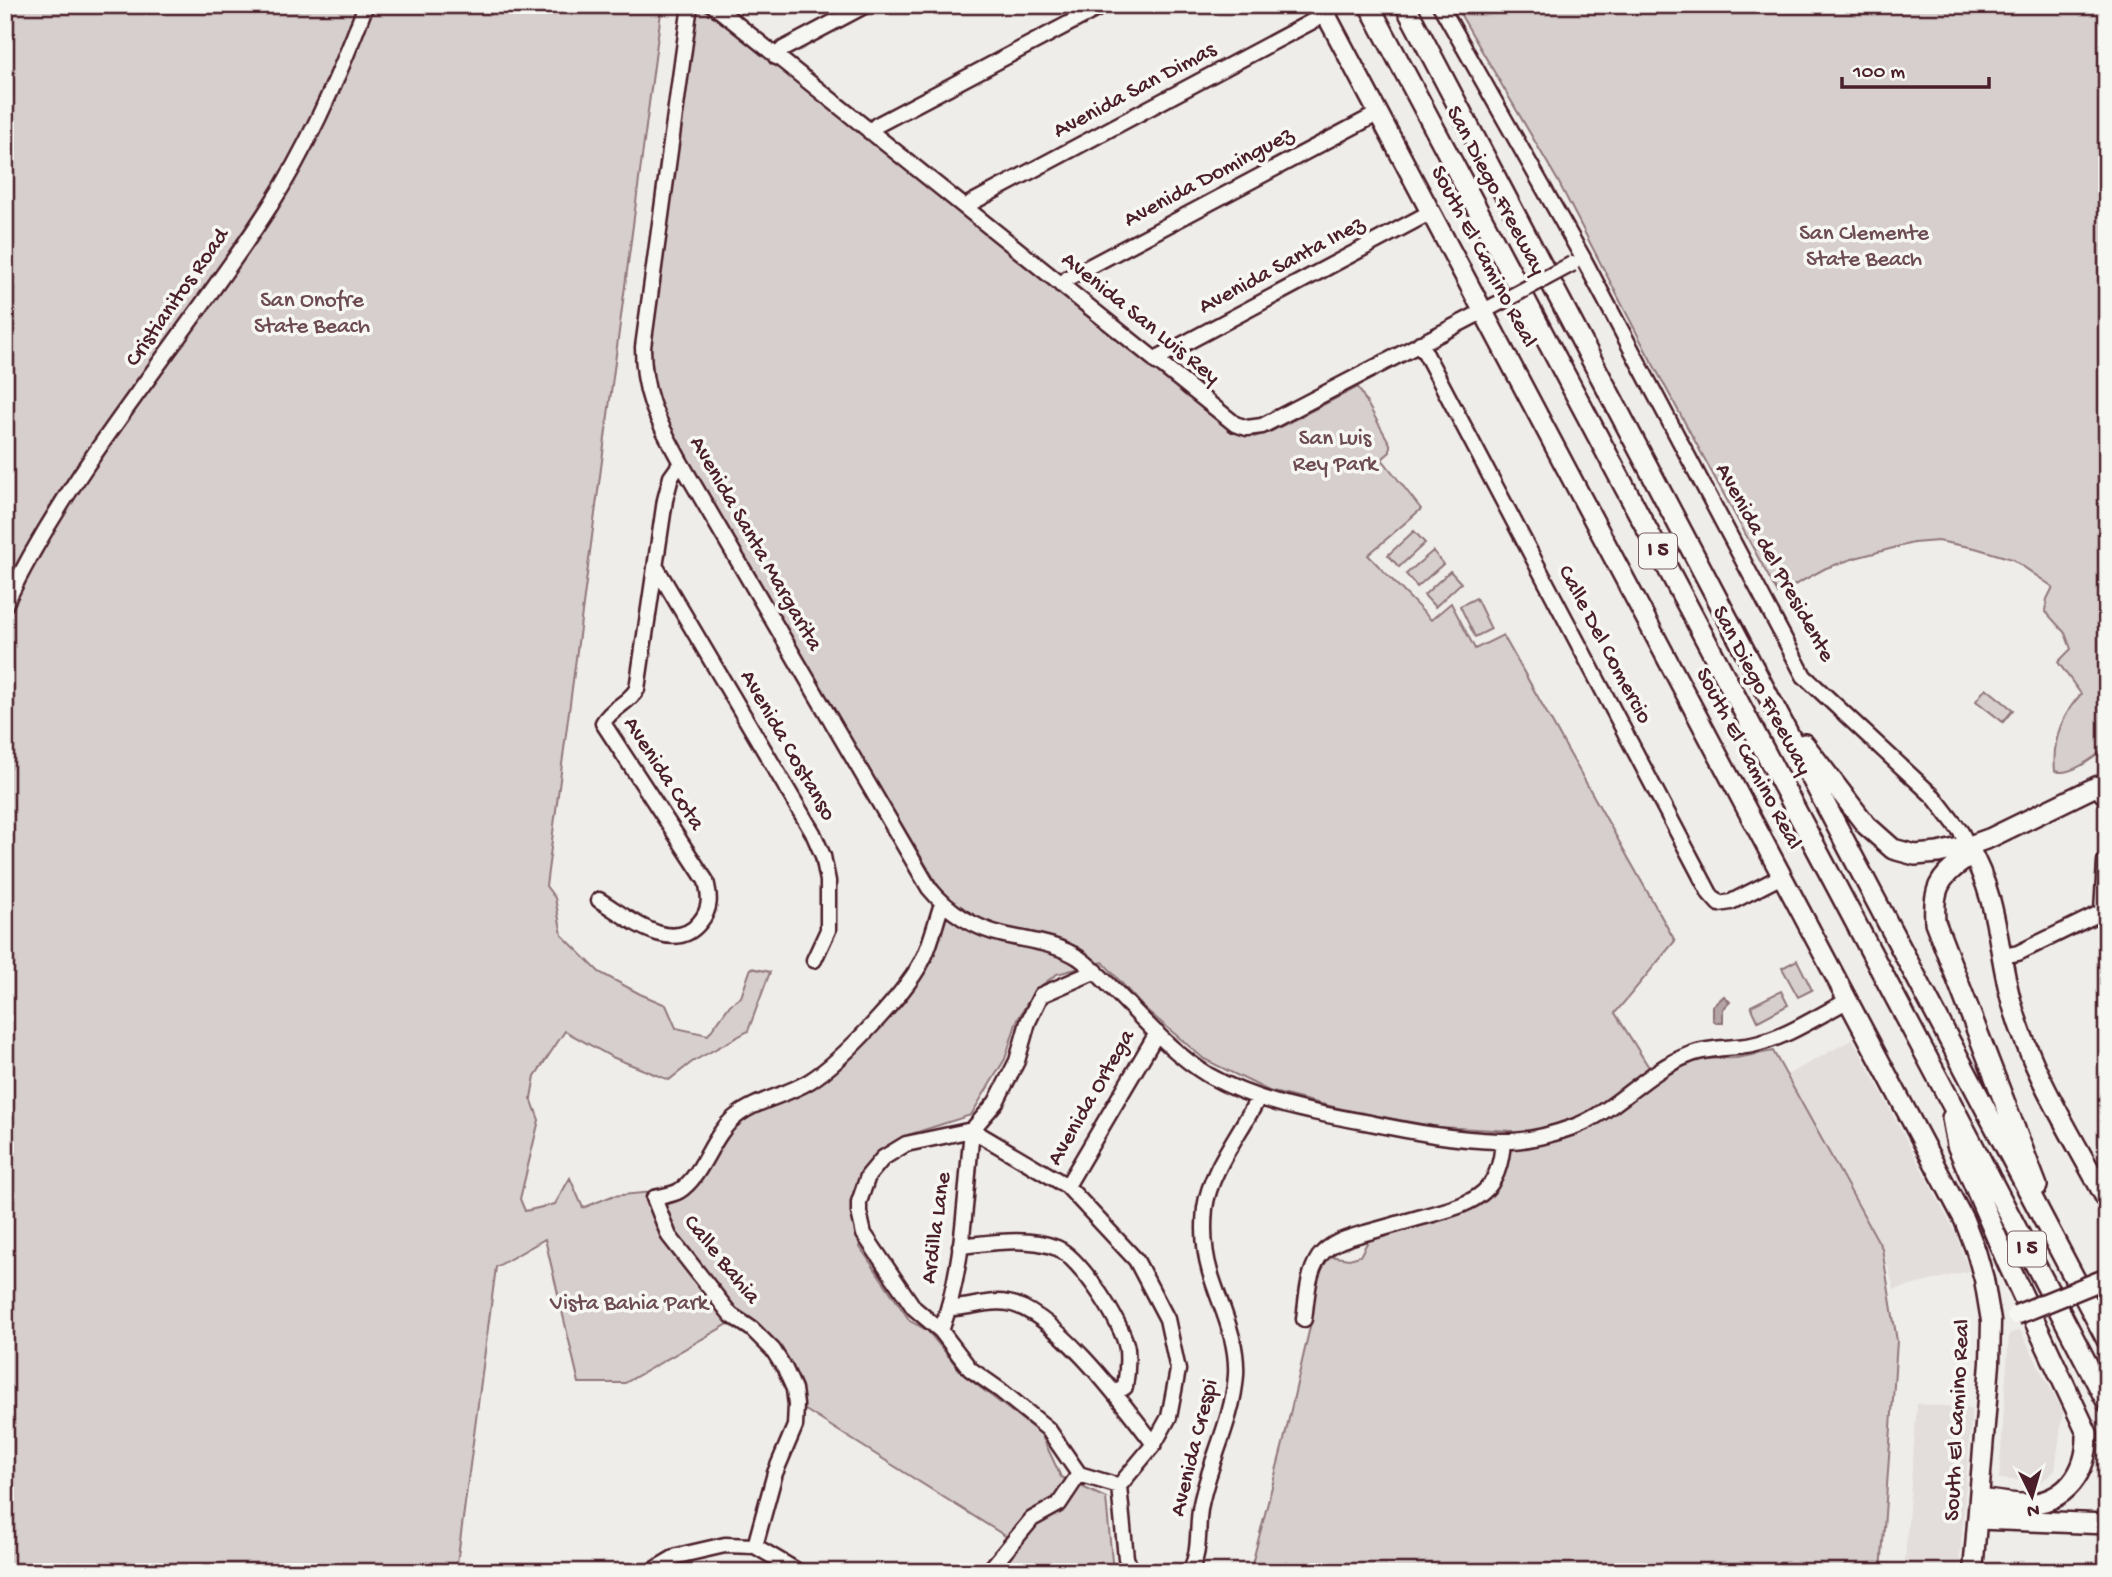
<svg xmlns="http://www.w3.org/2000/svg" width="2112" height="1577" viewBox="0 0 2112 1577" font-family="'Gochi Hand',sans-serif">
<rect width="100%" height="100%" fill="#efedea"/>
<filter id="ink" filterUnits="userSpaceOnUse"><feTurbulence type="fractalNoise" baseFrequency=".0143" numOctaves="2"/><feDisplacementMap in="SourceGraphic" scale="14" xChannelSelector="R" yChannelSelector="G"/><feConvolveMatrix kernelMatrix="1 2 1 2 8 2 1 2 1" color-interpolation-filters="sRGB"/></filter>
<g filter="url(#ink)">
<path fill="#e3dedc" d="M1853,1039l103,195 13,37 -75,19 -11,-42 -96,-173z
M2020,1330l43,82 -8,59 -14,11 -42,-3 10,-145z
M1917,1404l55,4 -13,164h-55z"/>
<path fill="#d7cfce" stroke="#90777c" stroke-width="2" d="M5,5h657l-116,881 9,12 7,37 37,37 41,22 26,11 10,23 32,7 22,-30 11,-8 10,-29 19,4 -22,59 -56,31 -23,18 -57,-23 -47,-26 -30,45 -4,22 8,22 -19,79 5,12 30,-7 15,-26 13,30 29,-12 40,-4 3,31 14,26 47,53 12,22 -103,59h-46l-34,-144 -49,28 -40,305h-451z
M697,5h9l526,423 22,9 16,-5 88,-45 32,57v8l-8,7 39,50 -53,46 63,65 20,-17 24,46 28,-14 172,306 -60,72 40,64 44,-18 37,-1 37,-7 109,197 15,93 -16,231h-631l34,-132 28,-122 1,-38 16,-24 20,3 11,-3 8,-15c31,-10 113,-27 130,-53 11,-17 12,-37 14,-57l-74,-4 -88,-16 -81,-20 -65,-32 -62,-53 -39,-44 -46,12 -23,17 -17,30 -12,38 -34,56 -63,20v3l-33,19 -15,18 -9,27 9,45 50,74 17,9 37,45 77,59 20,43 45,21 7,74h-119l22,-19 -6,-14 -211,-133 -5,-31 -57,-62 -66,-83 -9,-29 21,-8 45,-64 22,-15 60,-25 76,-72 42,-52 17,-68 -194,-325 -83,-146 -13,-25 -6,-44z
M1455,5h652v743c-13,9 -37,29 -52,23 -3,-30 6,-55 26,-77l-23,-32 13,-13 -6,-16 -20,-22 2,-12 6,-12 -41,-28 -37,-11 -37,-7 -25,2 -58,15 -29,10 -48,26 -131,-241 -89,-172z
M1414,531l11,12 -26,24 -11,-12z
M1433,551l10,13 -26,23 -11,-13z
M1450,571l11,12 -26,24 -11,-12z
M1476,598l15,31 -16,8 -15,-31z
M1986,688l27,22 -10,12 -27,-21z
M1797,960l15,30 -14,7 -16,-29z
M1781,991l7,14 -30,16 -7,-15z"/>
<path fill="#b4a4a5" stroke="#8a6f74" stroke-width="2" d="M1724,996l6,6 -7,7v14h-7l-3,-4v-13z"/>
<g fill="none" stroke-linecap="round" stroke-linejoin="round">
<defs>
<path id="minor" d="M690,5l-47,342c0,50 15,73 38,116l248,425c19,23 45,40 75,47 26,6 52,8 75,23 13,9 24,21 35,32 30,30 58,63 94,85 49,28 107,38 162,48 43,9 86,17 130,18 24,1 51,-6 73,-14 44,-16 71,-55 116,-72 19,-8 42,-6 63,-10 34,-7 64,-28 95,-44
M713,5l522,419 12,4 15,-2 241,-125
M1440,5l143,253 221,418 130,121 27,35 7,14
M776,57l7,-8 83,-44
M870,132l7,-7 227,-120
M967,209l4,-6 355,-189
M1061,285l7,-7 311,-165
M1420,343l290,551 9,10 12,-2 51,-26
M1156,362l5,-6 270,-144
M656,567l157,266 10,23 5,25v49l-14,30
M5,605c69,-144 179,-265 265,-399 40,-62 70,-132 96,-201
M599,900c27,16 74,57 101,22 11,-13 10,-25 6,-41l-103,-158c9,-16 24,-18 34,-34l28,-189 6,-23 10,-14
M2003,956l15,-3 86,-42
M972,1130l95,56 69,74 31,59 11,51 -9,47 -15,27 -35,42 -40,-12
M1067,1186l90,-153
M960,1246c30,-3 68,-10 97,2 23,10 67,77 70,101 1,13 0,26 -2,38l-10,6
M949,1308c19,1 39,-9 59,-5 47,8 117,103 146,141
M1304,1319c3,-20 3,-44 15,-62 11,-15 29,-19 46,-24 23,-6 45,-13 68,-19 44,-12 67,-22 70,-73
M941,1331c23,-63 24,-134 31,-201
M1079,1474l-31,-45 -48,-39 -30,-21 -29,-38 -27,-23 -50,-74 -5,-22v-10l9,-26 15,-18 23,-14 66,-14 24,-28 21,-41 11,-39 13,-27 55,-24
M1119,1486l7,72 6,14
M755,1546l20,-73 20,-47 1,-21 -2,-16 -9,-20 -12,-19 -21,-21 -21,-14 -62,-79 -15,-38c7,-2 19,-3 25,-7 24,-15 32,-54 55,-73 21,-18 52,-22 76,-37 32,-20 101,-93 115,-126 7,-16 11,-34 17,-51
M650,1572l27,-16 48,-11 30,1 44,26
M988,1572l44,-53 27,-15 20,-30
M1189,1572c13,-19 7,-47 12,-68 9,-44 32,-84 35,-129 2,-37 -16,-69 -26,-103 -6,-20 -7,-43 -5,-64 5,-38 37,-77 53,-110"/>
<path id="major" d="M1321,5l643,1215 12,31 8,28 7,42 -1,42 -17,209
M2107,797l-10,-11 -107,52 -22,8c32,56 28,100 44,158 20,70 61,133 95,197
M2107,862l-3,49 3,6"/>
<path id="highway" d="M1369,5l579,1092 159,305
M1405,5l702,1335
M1804,744l62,81 27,24 22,6 23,-2 30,-7 -4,14c-26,18 -31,30 -29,62l102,264
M1952,1118l5,27 51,119 79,169c1,39 -21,70 -62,71 -15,0 -31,-3 -45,-5
M1978,1519l129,5"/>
</defs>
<use href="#minor" stroke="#4a1f2b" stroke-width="19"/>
<use href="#major" stroke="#4a1f2b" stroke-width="23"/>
<use href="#highway" stroke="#4a1f2b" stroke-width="24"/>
<use href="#minor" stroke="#f6f6f2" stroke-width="14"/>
<use href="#major" stroke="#f6f6f2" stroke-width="18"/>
<use href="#highway" stroke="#f6f6f2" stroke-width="19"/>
<defs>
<path id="minor-bridge" d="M1503,301l69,-37"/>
<path id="major-bridge" d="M2016,1315l91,-37"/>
</defs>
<use href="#minor-bridge" stroke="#4a1f2b" stroke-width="19" stroke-linecap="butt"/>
<use href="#major-bridge" stroke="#4a1f2b" stroke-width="23" stroke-linecap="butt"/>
<use href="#minor-bridge" stroke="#f6f6f2" stroke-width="14"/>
<use href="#major-bridge" stroke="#f6f6f2" stroke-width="18"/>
</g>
</g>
<g text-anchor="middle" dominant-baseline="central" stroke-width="7" stroke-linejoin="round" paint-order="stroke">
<g fill="#f6f6f2" stroke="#7e6067" stroke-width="2">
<rect x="1639" y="533.5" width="38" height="35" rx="5"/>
<rect x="2008" y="1231.5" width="38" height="35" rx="5"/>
</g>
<g font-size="21" font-weight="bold" fill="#4a1f2b">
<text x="1658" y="551">I 5</text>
<text x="2027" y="1249">I 5</text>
</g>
<g font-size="23" fill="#4a1f2b" stroke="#f6f6f2">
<text transform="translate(1135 91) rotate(-28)">Avenida San Dimas</text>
<text transform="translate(1209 178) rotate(-28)">Avenida Dominguez</text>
<text transform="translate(1495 191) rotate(62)">San Diego Freeway</text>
<text transform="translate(1483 257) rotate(62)">South El Camino Real</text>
<text transform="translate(1282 266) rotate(-28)">Avenida Santa Inez</text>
<text transform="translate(178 298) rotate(-55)">Cristianitos Road</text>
<text transform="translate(1140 319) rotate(39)">Avenida San Luis Rey</text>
<text transform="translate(755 544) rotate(60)">Avenida Santa Margarita</text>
<text transform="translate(1774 563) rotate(61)">Avenida del Presidente</text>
<text transform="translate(1604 645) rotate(62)">Calle Del Comercio</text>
<text transform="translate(1761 691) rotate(62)">San Diego Freeway</text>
<text transform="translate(787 746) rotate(60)">Avenida Costanso</text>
<text transform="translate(1748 759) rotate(62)">South El Camino Real</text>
<text transform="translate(663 774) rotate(57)">Avenida Cota</text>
<text transform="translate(1092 1098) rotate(-60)">Avenida Ortega</text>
<text transform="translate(937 1228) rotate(-82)">Ardilla Lane</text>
<text transform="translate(721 1260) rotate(51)">Calle Bahia</text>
<text transform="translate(1958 1420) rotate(-87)">South El Camino Real</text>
<text transform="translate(1195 1448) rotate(-76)">Avenida Crespi</text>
</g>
<g font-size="23" fill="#6d4b54" stroke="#f6f6f2">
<text x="1864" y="234">San Clemente<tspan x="1864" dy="26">State Beach</tspan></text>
<text x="312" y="301">San Onofre<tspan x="312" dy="26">State Beach</tspan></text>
<text x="1335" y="439">San Luis<tspan x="1335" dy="26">Rey Park</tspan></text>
<text x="629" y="1304">Vista Bahia Park</text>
</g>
</g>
<rect width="2112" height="1577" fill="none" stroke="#f6f6f2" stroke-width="28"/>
<rect x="14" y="14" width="2084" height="1549" fill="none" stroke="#4a1f2b" stroke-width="2.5" filter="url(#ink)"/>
<g transform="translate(2032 1496) rotate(175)" stroke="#f6f6f2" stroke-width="5" paint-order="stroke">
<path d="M0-5L12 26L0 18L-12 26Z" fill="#4a1f2b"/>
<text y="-10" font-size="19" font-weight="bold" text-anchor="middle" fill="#4a1f2b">N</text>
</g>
<path d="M1842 77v10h147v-10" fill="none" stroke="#4a1f2b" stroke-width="3.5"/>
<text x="1853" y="77" font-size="21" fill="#4a1f2b" stroke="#f6f6f2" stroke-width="5" paint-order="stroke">100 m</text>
</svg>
